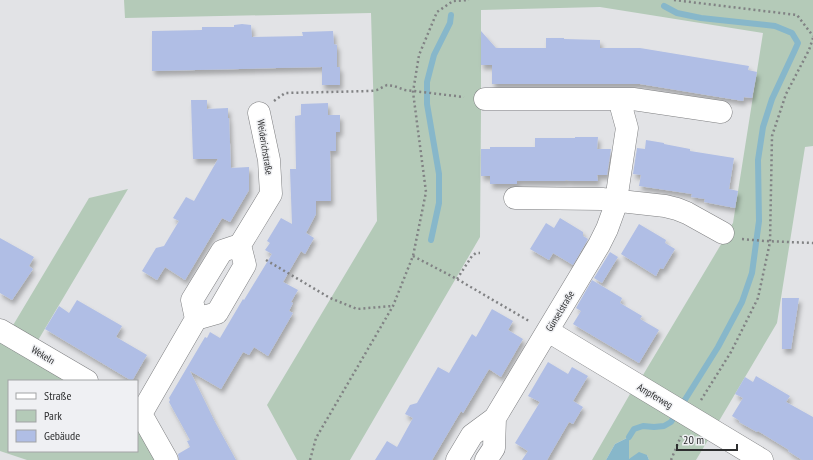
<svg xmlns="http://www.w3.org/2000/svg" width="813" height="460" viewBox="0 0 813 460" font-family="'PT Sans Narrow',sans-serif">
<defs>
<filter id="shadow"><feDropShadow dx="2.5" dy="4.5" stdDeviation="2" flood-color="#0004"/></filter>
</defs>
<rect width="100%" height="100%" fill="#e2e3e6"/>
<path fill="#b4cab8" d="M124,0h689v146l-8,1 -28,176 -58,98 -8,1 -66,-39 -2,-8 80,-134 5,-11 5,-7 30,-190 -163,-26 -119,3v102l-1,125 -130,223h-53l-30,-55 110,-184 -6,-208 -246,5z
M128,189l-91,153 -25,-15 77,-129z
M0,337l74,44h-65v70h128v-29l24,38h-134l-27,-9z
M639,393l66,40 3,7 -12,20h-47l-2,-5 -18,4v-22l-14,7 -9,16h-14l38,-66z"/>
<path fill="#87b7ca" d="M629,437v22l10,-7 8,3 2,5h-43l9,-16z"/>
<g fill="none" stroke-linecap="round" stroke-linejoin="round">
<path stroke="#87b7ca" stroke-width="6" d="M431,240l8,-37v-29l-12,-70v-22l7,-27 16,-32 1,-8
M629,437l5,-8 9,-3 11,1 10,-1 7,-4 47,-75 24,-45 10,-29 7,-52 -1,-61 5,-33 9,-28 22,-47 4,-9 -6,-10 -17,-7 -74,-8 -24,-5 -13,-7"/>
</g>
<path fill="#b0bee5" filter="url(#shadow)" d="M242,24l9,1 1,12 51,-1 -1,-4 31,-1 1,13 3,1v22h3v18h-18v-18l-170,4v-40l50,-1v-3h32v-2z
M481,31l15,17h50v-10h18v1l36,1v8h40l109,18 -1,4 9,2 -5,26 -8,-1 -1,4 -103,-17h-148v-19h-11z
M191,100h16v9l21,-1v10h1l2,50 18,-1v23l-19,32 -8,-4 -37,62 -20,-13 -8,13 -15,-9 14,-23 8,-2 15,-25 -6,-3 13,-21 8,4 24,-42h-25z
M328,103v12h12v17h-4v19h-6l1,50h-15v13l-10,19 8,5 -9,16 -4,-3 -18,31 15,8 -7,12 2,1 -4,8 4,2 -25,43 -14,-9 -5,8 -6,-3 -22,37 -31,-18 25,51 21,38h-57l-1,-6 12,-7 -3,-6 3,-1 -21,-38 1,-2 -1,-2 36,-61 2,1 3,-6 10,6 23,-39 1,1 28,-46 -7,-4 5,-7 -3,-2 14,-23 11,6 -2,-55h6l-1,-53 6,-1v-11z
M575,137h23l-1,12h14l-4,26h-10l1,6h-28l-5,-1 1,1h-49v3h-27v-8h-9v-27h9v-2h45v-9h40z
M646,140l18,3v1l26,5v2l44,7 -5,31 9,2 -3,17 -31,-6 1,-3 -14,-2 1,-3 -53,-8 2,-11 -8,-1 4,-26 8,1z
M560,218l23,14v4l5,3 -15,26 -20,-12 -4,7 -19,-11 16,-26 8,5z
M639,224l27,16 -1,3 10,6 -12,20 -3,-1 -4,8 -35,-22z
M0,238l34,19 -5,9 4,3 -21,31 -12,-7z
M610,252l8,5 -16,26 -8,-5z
M592,280l30,18 -2,5 22,13 -2,3 19,11 -20,33 -66,-39 8,-13 -5,-3z
M782,298h17l-8,51h-9z
M77,300l45,26 -6,11 31,18 -15,26 -87,-52 14,-23 10,7z
M492,309l21,12 -5,9 15,9 -22,38 -12,-8 -26,44 -2,-2 -29,49h-57l12,-19 10,6 16,-29 -8,-4 5,-9 7,-2 21,-36 11,6 23,-39 4,3z
M548,362l20,12 4,-7 16,9 -15,25 10,6 -10,17 -4,-2 -22,38h-25l6,-9 -13,-8 25,-41 -12,-6z
M756,376l34,20 -4,6 27,15v43h-11l-14,-9 1,-1 -31,-19 -1,1 -18,-10 1,-1 -8,-5 11,-18 -8,-4 10,-17 8,5z"/>
<g fill="none" stroke-linecap="round" stroke-linejoin="round">
<defs>
<path id="minor" d="M485,99h148l88,13
M515,198l87,1 63,7 12,3 10,4 36,20
M196,319l-4,-19 30,-49 18,-6 31,-51 -2,-34 -10,-47
M0,330l87,51
M548,331l214,129
M137,411l4,3 26,46
M141,414l55,-95 21,-6 28,-48 -5,-20
M457,460l15,-25 23,-17
M486,460l8,-12 1,-30 104,-173 8,-16 8,-22 12,-79 -8,-29"/>
</defs>
<use href="#minor" stroke="#7e7f81" stroke-width="23"/>
<path stroke="#818284" stroke-width="2.5" stroke-dasharray="2 3" stroke-linecap="butt" d="M674,0l123,15 16,21
M274,101l11,-8 86,-2 6,-1 10,-5 7,1 11,4 59,7
M742,239l22,2 49,2
M413,256l44,23 72,42
M266,260l64,38 27,11 35,-3
M457,279l15,-23 4,-3h4
M701,400l30,-48 27,-54 12,-56 2,-106 14,-42 23,-44 4,-12
M310,460l6,-22 77,-132 20,-50 13,-64 -13,-100 6,-37 18,-43 16,-11 16,-1
M671,460l10,-24"/>
<use href="#minor" stroke="#fff" stroke-width="22"/>
</g>
<g text-anchor="middle" dominant-baseline="central" stroke-width="3" stroke-linejoin="round" paint-order="stroke">
<g font-size="10" fill="#2e2f30" stroke="#eff0f3">
<text transform="translate(265 147) rotate(81)">Weiderichstraße</text>
<text transform="translate(560 311) rotate(-59)">Günselstraße</text>
<text transform="translate(43 355) rotate(31)">Wekeln</text>
<text transform="translate(655 396) rotate(31)">Ampferweg</text>
</g>
</g>
<rect x="8" y="380" width="130" height="72" fill="#eff0f3" stroke="#a2a3a5"/>
<rect x="16" y="393" width="20" height="6" fill="#ffffff" stroke="#a2a3a5"/>
<text x="44" y="400" font-size="12" fill="#2e2f30">Straße</text>
<rect x="16" y="410" width="20" height="12" fill="#b4cab8" stroke="#a2a3a5"/>
<text x="44" y="420" font-size="12" fill="#2e2f30">Park</text>
<rect x="16" y="430" width="20" height="12" fill="#b0bee5" stroke="#a2a3a5"/>
<text x="44" y="440" font-size="12" fill="#2e2f30">Gebäude</text>
<path d="M677 444v6h60v-6" fill="none" stroke="#2e2f30" stroke-width="2"/>
<text x="683" y="444" font-size="12" fill="#2e2f30" stroke="#eff0f3" stroke-width="3" paint-order="stroke">20 m</text>
</svg>
